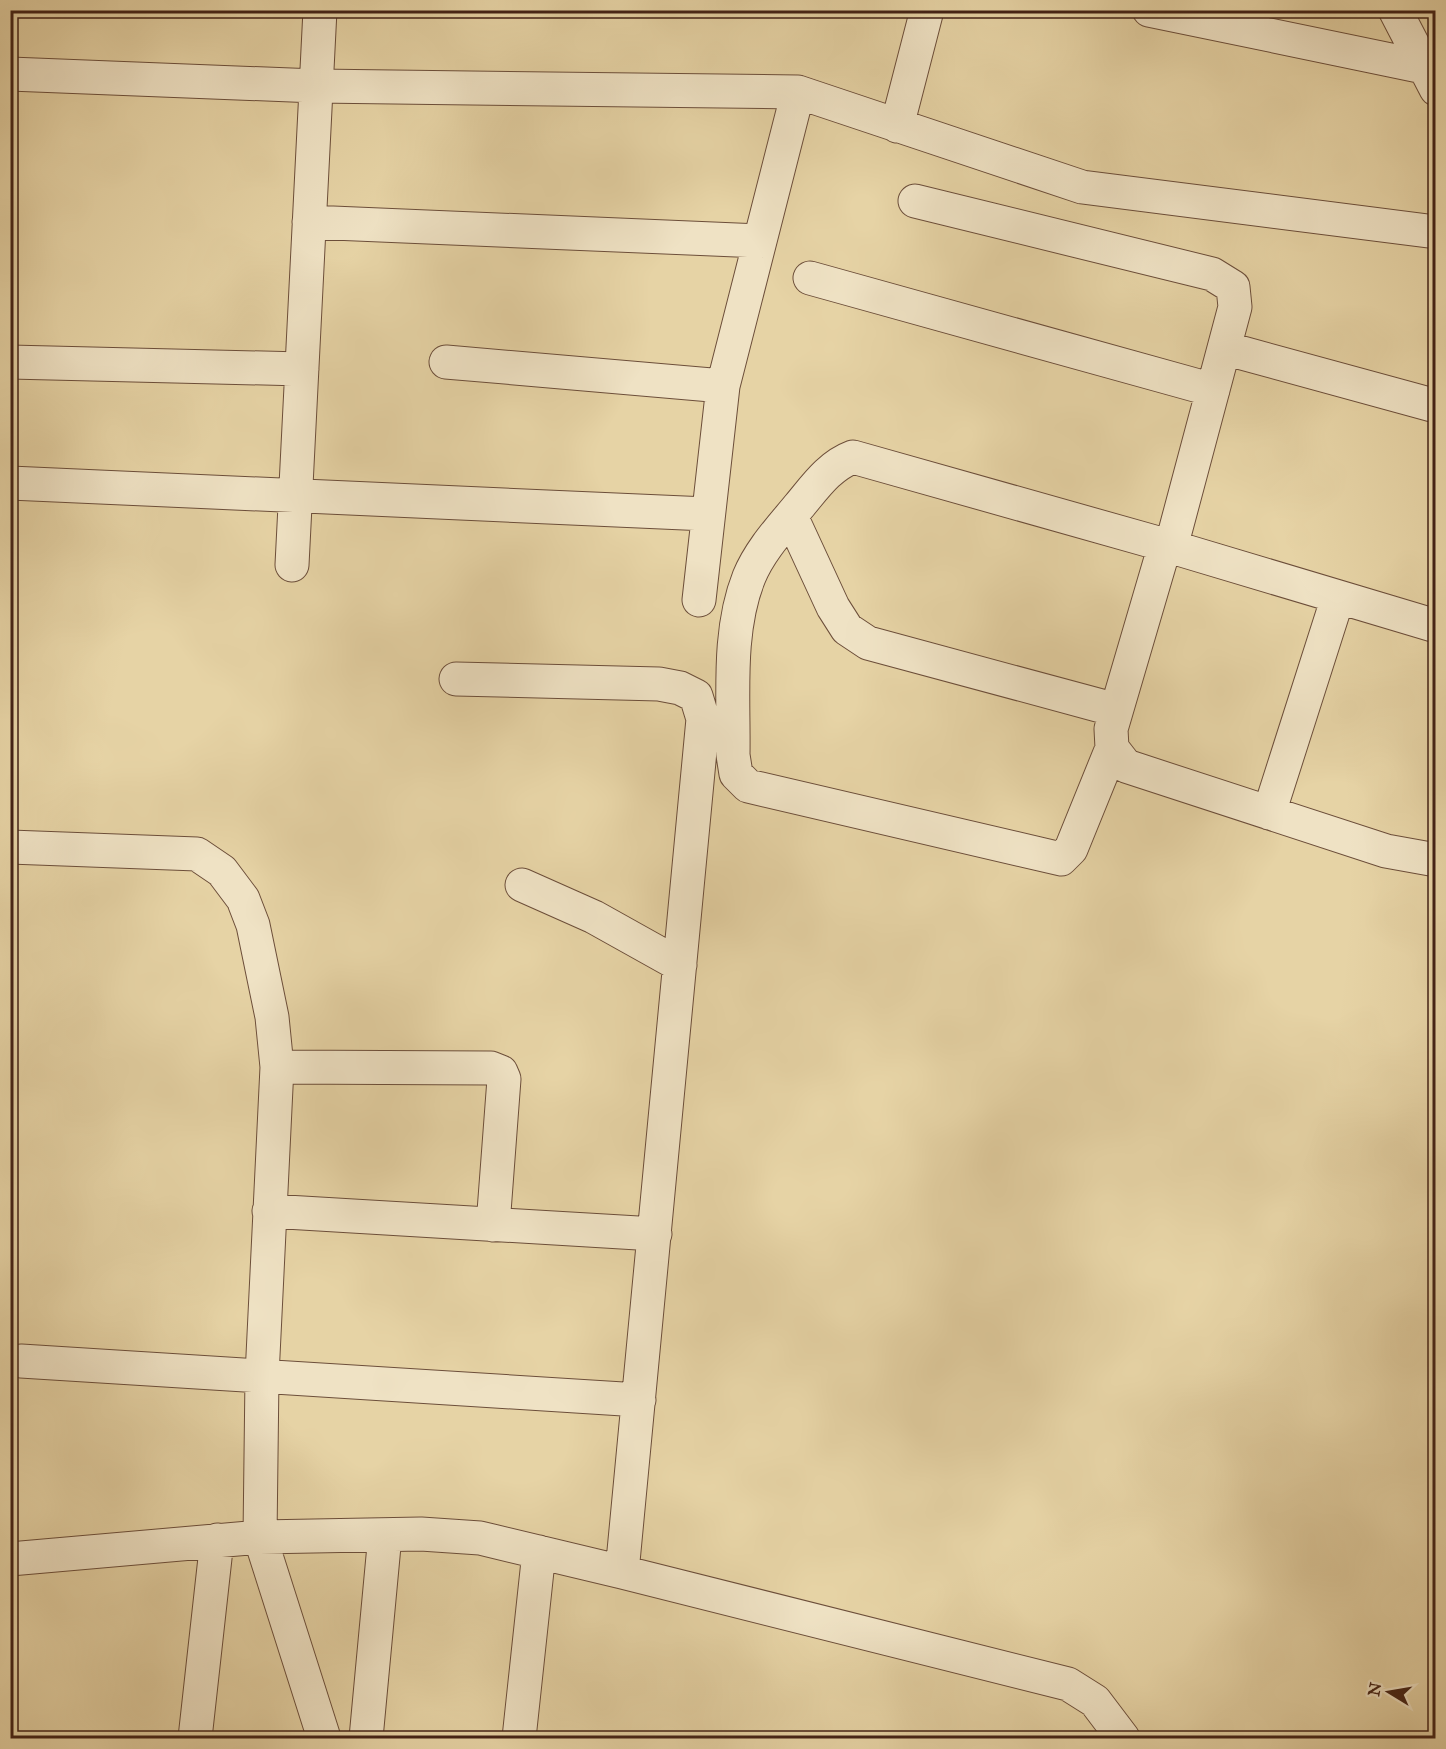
<svg xmlns="http://www.w3.org/2000/svg" width="1446" height="1749" viewBox="0 0 1446 1749" font-family="'IM FELL Great Primer',serif">
<rect width="100%" height="100%" fill="#e6d3a5"/>
<filter id="stains"><feTurbulence type="fractalNoise" baseFrequency=".00333" numOctaves="4"/><feColorMatrix values="0 0 0 0 .2 0 0 0 0 .09 0 0 0 0 .02 0 0 0 .5 -.17"/></filter>
<radialGradient id="worn" r=".72"><stop offset=".6" stop-color="#630" stop-opacity="0"/><stop offset="1" stop-color="#630" stop-opacity=".3"/></radialGradient>
<g fill="none" stroke-linecap="round" stroke-linejoin="round">
<defs>
<path id="minor" d="M1149,10l275,57
M1395,10l41,79
M10,74l306,12 482,6 284,95 354,45
M897,126l30,-116
M915,201l297,73 21,13 2,20 -64,240
M309,222l451,19
M810,278l403,112
M1224,348l212,58
M10,362l292,7
M446,362l277,24
M10,483l697,31
M791,516l42,91 14,22 21,14 248,67
M1165,545l-54,184 1,19 14,18 260,85 50,9
M292,565l28,-555
M699,600l24,-214 75,-294
M456,679l203,5 21,4 16,8 7,23 -81,853
M1112,748l-41,101 -10,10 -313,-73 -12,-12 -3,-19c1,-58 -6,-123 16,-178 11,-27 32,-49 50,-71 16,-19 30,-40 54,-49l312,88 271,81
M1269,813l69,-216
M10,847l187,7 25,17 21,28 10,26 19,92 5,50 -15,309 -2,161 64,201
M522,885l72,32 86,48
M277,1067l214,1 10,4 3,7 -11,146
M269,1211l386,23
M21,1361l618,39
M10,1559l250,-22 161,-3 59,4 142,34 446,112 27,17 28,37
M195,1738l22,-198
M366,1738l19,-203
M519,1738l20,-186"/>
</defs>
<use href="#minor" stroke="#6c4e3a" stroke-width="35"/>
<use href="#minor" stroke="#efe2c4" stroke-width="33"/>
</g>
<rect width="1446" height="1749" fill="none" stroke="#e6d3a5" stroke-width="36"/>
<rect x="12" y="12" width="1422" height="1725" fill="none" stroke="#432216" stroke-width="3"/>
<rect x="18" y="18" width="1410" height="1713" fill="none" stroke="#432216" stroke-width="1.5"/>
<g transform="translate(1389 1692) rotate(281)" stroke="#efe2c4" stroke-width="4.5" paint-order="stroke">
<path d="M0-4.5L10 22L0 15L-10 22Z" fill="#432216"/>
<text y="-9" font-size="16" font-weight="bold" text-anchor="middle" fill="#432216">N</text>
</g>
<rect width="100%" height="100%" filter="url(#stains)"/>
<rect width="100%" height="100%" fill="url(#worn)"/>
</svg>
